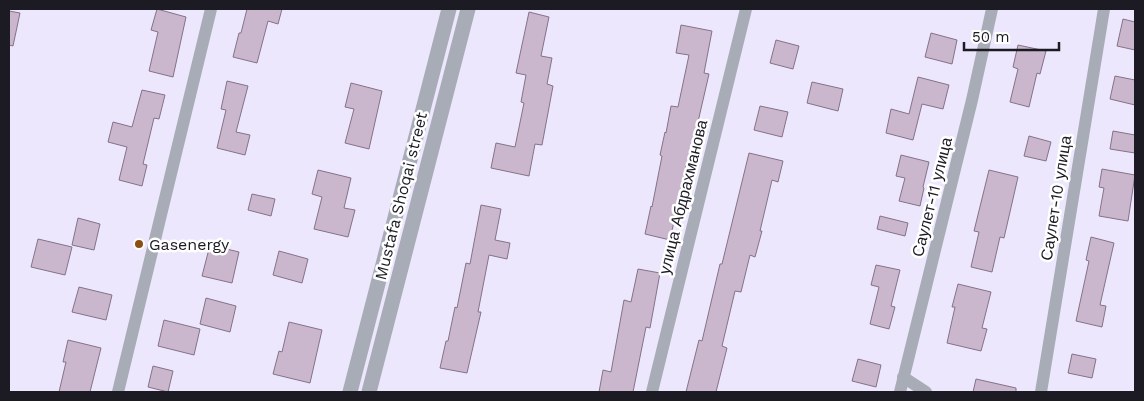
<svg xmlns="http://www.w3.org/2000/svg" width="1144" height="401" viewBox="0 0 1144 401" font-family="'Work Sans',sans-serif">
<rect width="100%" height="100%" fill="#ece7fd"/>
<path fill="#cab7cd" stroke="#847387" d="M157,9l29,8 -13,60 -24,-6 9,-39 -7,-2z
M247,9h35l-4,15 -10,-3 -11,42 -24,-6 6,-24h2z
M9,11l11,2 -7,33 -4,-1z
M529,12l20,5 -8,39 11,2 -5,26 6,2 -11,59 -7,-1 -6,32 -38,-8 5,-25 19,4 9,-44 -3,-1 5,-27 -10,-2z
M1123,19l12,3v28l-18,-4z
M681,25l31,6 -8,42 5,1 -20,87h-2l-17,79 -25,-6 6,-28 1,1 10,-51 -2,-1 5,-23 1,1 5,-27 7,1 11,-52 -13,-2z
M931,33l26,7 -5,24 -27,-7z
M776,40l23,6 -6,23 -23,-6z
M1018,45l28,6 -6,23 -3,-1 -8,34 -19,-5 8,-33 -5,-2z
M1115,76l20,4v25l-25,-6z
M918,77l31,8 -6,24 -21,-5 -9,36 -27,-7 5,-24 18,5z
M227,81l21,5 -12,46 14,3 -5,20 -28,-7 9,-38 -5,-1z
M812,82l31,7 -5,22 -31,-8z
M351,83l31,8 -13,58 -24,-6 9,-34 -9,-2z
M142,90l23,5 -6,24 -5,-1 -11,46 4,1 -5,21 -23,-6 8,-33 -19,-5 5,-20 19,5z
M760,106l28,6 -6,25 -28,-7z
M1113,131l22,4v18l-25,-4z
M1029,136l22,6 -5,19 -22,-5z
M749,153l34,8 -5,21 -6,-2 -12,51h2l-7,26 -5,-2 -9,37 -6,-1 -13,55 5,2 -11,44h-30l13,-52 3,1 18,-77h2z
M901,155l28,7 -6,25 1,1 -4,18 -21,-5 6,-23 -9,-2z
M1102,169l33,6 -7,46 -29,-5 5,-28 -5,-1z
M318,170l33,8 -7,30 11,2 -7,27 -34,-8 8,-32 -10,-3z
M989,170l29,7 -14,61 -4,-1 -8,35 -21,-5 8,-35 -5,-1z
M252,194l23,5 -4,17 -23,-6z
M481,205l20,4 -6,31 15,3 -3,16 -18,-4 -11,57h3l-14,61 -27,-5 6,-27h2l7,-34 2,1 9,-45 4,1z
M880,216l28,7 -3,13 -28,-7z
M78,218l22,6 -6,26 -22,-5z
M1091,237l23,6 -14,62 6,1 -4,21 -26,-6 13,-60 -3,-1z
M38,239l34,8 -7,28 -34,-8z
M210,245l29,7 -7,31 -30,-7z
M279,251l29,8 -6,24 -29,-8z
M876,265l24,5 -9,36 4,1 -6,22 -19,-5 9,-37 -8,-2z
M638,269l22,4 -10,55 -4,-1 -13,65h-34l4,-22 8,2 13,-72 7,2z
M958,284l33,8 -9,36 5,1 -6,22 -34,-8 8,-36h-3z
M79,287l33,8 -6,25 -34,-8z
M206,298l30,8 -6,26 -30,-8z
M164,320l36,9 -6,26 -36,-9z
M289,322l33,8 -12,53 -37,-9 6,-23 3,1z
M68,340l33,8 -11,44h-31l7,-30h-3z
M1072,354l24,5 -4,19 -24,-5z
M858,359l23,6 -5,22 -24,-6z
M153,366l20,5 -5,21 -20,-5z
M976,379l40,9v4h-43z"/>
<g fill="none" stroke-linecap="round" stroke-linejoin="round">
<path stroke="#a8acb7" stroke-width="12" d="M903,377l23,15
M118,392l93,-383
M652,392l94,-383
M900,392l72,-292 20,-91
M1041,392l63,-383"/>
<path stroke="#a8acb7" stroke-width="15" d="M350,392l99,-383
M369,392l99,-383"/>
</g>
<circle fill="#8b4f0f" stroke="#fff" stroke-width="2" cx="139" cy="244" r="5"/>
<g text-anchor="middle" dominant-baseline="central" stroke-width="5" stroke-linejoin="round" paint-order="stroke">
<g font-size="16" fill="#1c1a23" stroke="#fff">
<text transform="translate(401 196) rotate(-76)">Mustafa Shoqai street</text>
<text transform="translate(683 197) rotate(-76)">улица Абдрахманова</text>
<text transform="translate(932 197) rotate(-76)">Саулет-11 улица</text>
<text transform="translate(1056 198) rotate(-81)">Саулет-10 улица</text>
</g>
<g font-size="16" fill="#1c1a23" stroke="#fff" text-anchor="start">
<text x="149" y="244">Gasenergy</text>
</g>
</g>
<rect width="1144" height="401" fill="none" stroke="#1c1a23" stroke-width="20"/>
<path d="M964 42v8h95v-8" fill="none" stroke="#1c1a23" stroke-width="2.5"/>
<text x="972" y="42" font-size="15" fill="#1c1a23" stroke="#ffffff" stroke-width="4" paint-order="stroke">50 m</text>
</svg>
